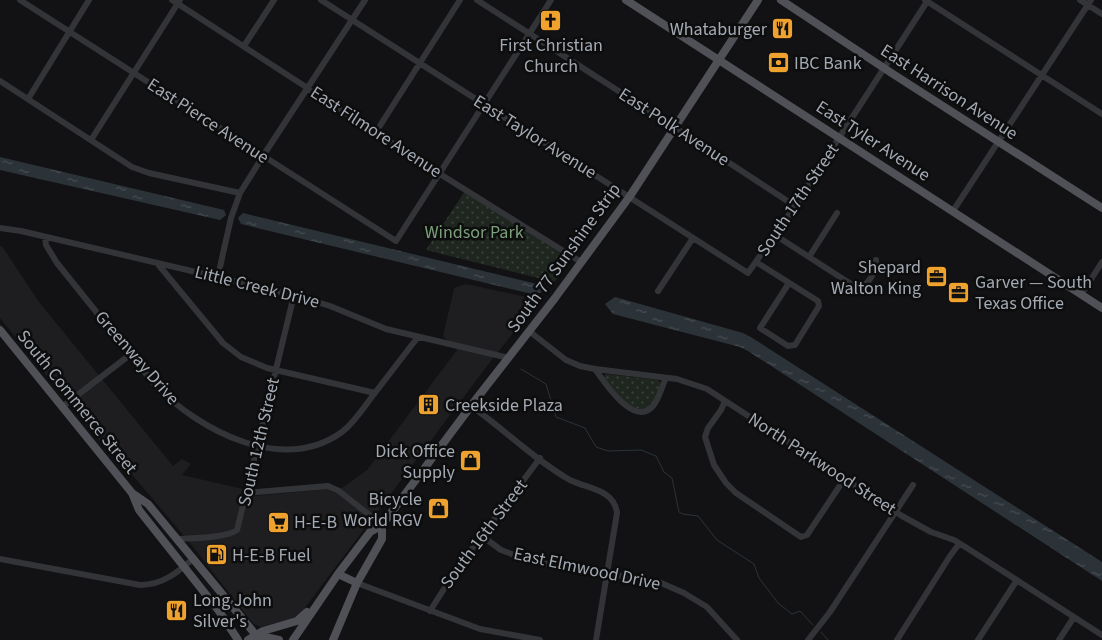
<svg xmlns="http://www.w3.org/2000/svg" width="1102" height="640" viewBox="0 0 1102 640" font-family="'Source Sans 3',sans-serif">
<defs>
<pattern id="park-dots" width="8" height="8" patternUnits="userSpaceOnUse" patternTransform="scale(1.25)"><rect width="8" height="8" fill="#1e261f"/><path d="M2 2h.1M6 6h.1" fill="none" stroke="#3c433d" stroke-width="1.8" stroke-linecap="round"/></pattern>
<pattern id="water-ripples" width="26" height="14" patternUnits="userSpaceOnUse" patternTransform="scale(1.25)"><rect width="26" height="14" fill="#2b3339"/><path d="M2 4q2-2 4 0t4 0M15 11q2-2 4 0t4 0" fill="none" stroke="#474e53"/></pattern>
</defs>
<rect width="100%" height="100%" fill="#121214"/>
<path fill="#1e1e20" d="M2,246l37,56 134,164 9,-7 9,5 -9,11 61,14 10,7 75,-7 7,4 32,-23 90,-120 -14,-14 11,-47 2,-2 10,-3 74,16 -47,58 -192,255 -5,5 -35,9 -7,-3 -7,-8 -57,-73 -77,-91 -3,2 -110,-136v-71z"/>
<path fill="url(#park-dots)" d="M465,191l106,69 -19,25 -14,-7 -112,-28z
M606,374l52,6 3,3c-3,7 -5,17 -10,22 -17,15 -39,-18 -48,-28z"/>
<path fill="url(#water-ripples)" d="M0,157l224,53 2,5 -6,5 -220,-50z
M243,213l298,72 2,5 -3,3 -8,1 -291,-70 -3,-6z
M615,297l128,36 11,6 348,223v19l-354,-230 -8,-4 -127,-33 -8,-10z"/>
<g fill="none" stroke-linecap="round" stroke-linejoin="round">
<path stroke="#2b3339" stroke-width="1" d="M521,369l25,15 10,33 29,11 11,19 12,4 33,-1 15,6 8,16 8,6 7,34 4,2 15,2 19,24 37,24 5,14 19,25 14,11 8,-3 13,14
M821,632l7,8"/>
<path stroke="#333438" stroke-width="6" d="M20,0l376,241 155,-241
M172,0l268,174 141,88
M321,0c142,92 285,182 427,273l47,-67 133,-206
M477,0l199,128 119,78
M925,0l177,114
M1080,0l22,14
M244,46l30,-46
M0,81l132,86 17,6 91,20
M28,99l61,-99
M376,132l84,-132
M91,140l89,-140
M953,211l138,-211
M0,228l21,3 273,64 36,11 56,23 123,29
M775,235l82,53h4c9,-6 16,-18 15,-28
M45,237l1,8 11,18 98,122c44,45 127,90 187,47 13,-10 22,-25 32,-38 15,-19 29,-38 44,-57
M809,257l28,-44
M756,262l62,39 1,5 -3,5 -21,34 -7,1 -28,-18 29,-45
M157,263l66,80 18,14 26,11 108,25
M218,276l13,-58 9,-25 23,-37 102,-156
M658,291l35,-53
M1081,295l21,-33
M529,331l37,29 14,6 15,3 82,10 30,10 195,127 29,16 23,8 13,8 135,87
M595,369c9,13 39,59 58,37 6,-7 9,-20 13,-28
M725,401l-4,9 -13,18 -3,9 9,28 12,18 10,10 62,42 3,2 6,-2 38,-57
M471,406c33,23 65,55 99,74 18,9 44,9 47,33l-21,127
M62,407l69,-53
M246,493l82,-7 11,5 43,34
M482,536l19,14 29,11 129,21 25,11 23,14 30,33
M178,539c13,-1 49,-1 59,-9l57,-235
M0,559l140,26c23,0 38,-13 54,-27
M357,583l123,46 60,11
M430,611l26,-41 84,-112
M808,640l22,-28 83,-127
M897,640l53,-84 9,-12
M978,640l39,-60
M1059,640l15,-23"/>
<path stroke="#4f5157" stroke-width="8" d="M626,0l476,308
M781,0l112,74 209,134
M0,330l132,163 16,11 112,136
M132,493l7,17 80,101 19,29
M338,574l19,9
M256,635l23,5
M248,640l15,-9 34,-10 10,-9
M293,640l45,-66 32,-42 12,-7 95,-127 78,-100 75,-102 128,-196
M333,640l24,-57 25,-44v-14"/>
</g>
<defs>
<symbol id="church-square" viewBox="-11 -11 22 22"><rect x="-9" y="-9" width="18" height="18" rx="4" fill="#efa22e" stroke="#0d0d0e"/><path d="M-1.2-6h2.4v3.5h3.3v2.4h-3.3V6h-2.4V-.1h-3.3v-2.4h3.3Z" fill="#111"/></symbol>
<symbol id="restaurant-square" viewBox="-11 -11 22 22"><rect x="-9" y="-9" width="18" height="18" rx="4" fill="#efa22e" stroke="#0d0d0e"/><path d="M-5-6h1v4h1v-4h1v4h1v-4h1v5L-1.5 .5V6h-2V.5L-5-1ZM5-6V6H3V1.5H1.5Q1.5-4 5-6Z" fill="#111"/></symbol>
<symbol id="bank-square" viewBox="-11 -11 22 22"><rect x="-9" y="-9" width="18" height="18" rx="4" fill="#efa22e" stroke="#0d0d0e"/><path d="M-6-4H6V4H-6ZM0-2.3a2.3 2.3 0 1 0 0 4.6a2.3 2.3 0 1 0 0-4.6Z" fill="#111"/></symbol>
<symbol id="office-square" viewBox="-11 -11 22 22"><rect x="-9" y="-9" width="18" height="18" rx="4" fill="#efa22e" stroke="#0d0d0e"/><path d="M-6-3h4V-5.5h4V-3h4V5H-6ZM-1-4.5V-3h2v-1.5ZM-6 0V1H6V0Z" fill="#111"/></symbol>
<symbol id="building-square" viewBox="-11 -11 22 22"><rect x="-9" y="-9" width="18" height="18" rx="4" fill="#efa22e" stroke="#0d0d0e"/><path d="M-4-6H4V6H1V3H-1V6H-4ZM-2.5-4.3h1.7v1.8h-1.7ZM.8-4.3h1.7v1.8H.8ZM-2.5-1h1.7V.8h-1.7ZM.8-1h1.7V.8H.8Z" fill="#111"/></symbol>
<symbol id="shop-square" viewBox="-11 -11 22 22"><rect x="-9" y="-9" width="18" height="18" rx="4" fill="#efa22e" stroke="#0d0d0e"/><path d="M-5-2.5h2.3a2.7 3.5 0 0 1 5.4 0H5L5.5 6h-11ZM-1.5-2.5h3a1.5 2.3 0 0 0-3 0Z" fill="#111"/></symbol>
<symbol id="supermarket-square" viewBox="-11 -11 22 22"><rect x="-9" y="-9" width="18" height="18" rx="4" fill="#efa22e" stroke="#0d0d0e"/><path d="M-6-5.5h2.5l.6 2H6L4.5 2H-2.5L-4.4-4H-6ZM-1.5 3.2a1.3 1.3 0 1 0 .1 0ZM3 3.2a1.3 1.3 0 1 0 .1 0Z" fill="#111"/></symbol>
<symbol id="fuel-square" viewBox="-11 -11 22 22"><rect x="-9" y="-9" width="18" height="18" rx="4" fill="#efa22e" stroke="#0d0d0e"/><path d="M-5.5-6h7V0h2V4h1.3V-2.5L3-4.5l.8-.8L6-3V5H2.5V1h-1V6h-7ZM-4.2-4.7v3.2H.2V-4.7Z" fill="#111"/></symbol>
</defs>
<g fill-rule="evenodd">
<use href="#church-square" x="538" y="8" width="25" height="25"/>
<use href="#restaurant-square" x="770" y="16" width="25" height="25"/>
<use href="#bank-square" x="766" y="50" width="25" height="25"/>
<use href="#office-square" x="924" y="264" width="25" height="25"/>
<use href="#office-square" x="946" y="280" width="25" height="25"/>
<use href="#building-square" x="416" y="392" width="25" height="25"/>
<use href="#shop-square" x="458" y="448" width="25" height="25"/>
<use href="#shop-square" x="426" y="496" width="25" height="25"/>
<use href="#supermarket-square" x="266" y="510" width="25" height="25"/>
<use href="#fuel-square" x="204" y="542" width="25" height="25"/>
<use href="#restaurant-square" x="164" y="598" width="25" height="25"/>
</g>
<g text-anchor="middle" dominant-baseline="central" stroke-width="5" stroke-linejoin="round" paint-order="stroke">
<g font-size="18" fill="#a4aab4" stroke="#0d0d0e" text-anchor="start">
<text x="767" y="29" text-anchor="end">Whataburger</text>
<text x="551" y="45" text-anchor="middle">First Christian<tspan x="551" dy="21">Church</tspan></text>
<text x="794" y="63">IBC Bank</text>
<text x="921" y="267" text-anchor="end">Shepard<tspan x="921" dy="21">Walton King</tspan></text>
<text x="975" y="282">Garver — South<tspan x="975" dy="21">Texas Office</tspan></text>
<text x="445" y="405">Creekside Plaza</text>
<text x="455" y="451" text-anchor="end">Dick Office<tspan x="455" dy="21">Supply</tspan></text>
<text x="422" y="499" text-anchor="end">Bicycle<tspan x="422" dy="21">World RGV</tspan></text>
<text x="294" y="522">H-E-B</text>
<text x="232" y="555">H-E-B Fuel</text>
<text x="193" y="600">Long John<tspan x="193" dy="21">Silver's</tspan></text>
</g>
<g font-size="18" fill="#a4aab4" stroke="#0d0d0e">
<text transform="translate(949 92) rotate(33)">East Harrison Avenue</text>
<text transform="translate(208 121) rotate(33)">East Pierce Avenue</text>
<text transform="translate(674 127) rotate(33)">East Polk Avenue</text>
<text transform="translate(376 132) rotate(33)">East Filmore Avenue</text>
<text transform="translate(535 137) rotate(32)">East Taylor Avenue</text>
<text transform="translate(873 141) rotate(33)">East Tyler Avenue</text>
<text transform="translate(798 200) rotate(-56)">South 17th Street</text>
<text transform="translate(564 258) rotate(-54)">South 77 Sunshine Strip</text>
<text transform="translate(257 287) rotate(14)">Little Creek Drive</text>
<text transform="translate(137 358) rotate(49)">Greenway Drive</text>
<text transform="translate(77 402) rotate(51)">South Commerce Street</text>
<text transform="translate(259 442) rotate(-77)">South 12th Street</text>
<text transform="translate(822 464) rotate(33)">North Parkwood Street</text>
<text transform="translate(484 534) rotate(-53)">South 16th Street</text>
<text transform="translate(587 569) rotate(12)">East Elmwood Drive</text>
</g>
<g font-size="18" fill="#7b9f7a" stroke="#0d0d0e">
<text x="474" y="232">Windsor Park</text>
</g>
</g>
</svg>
